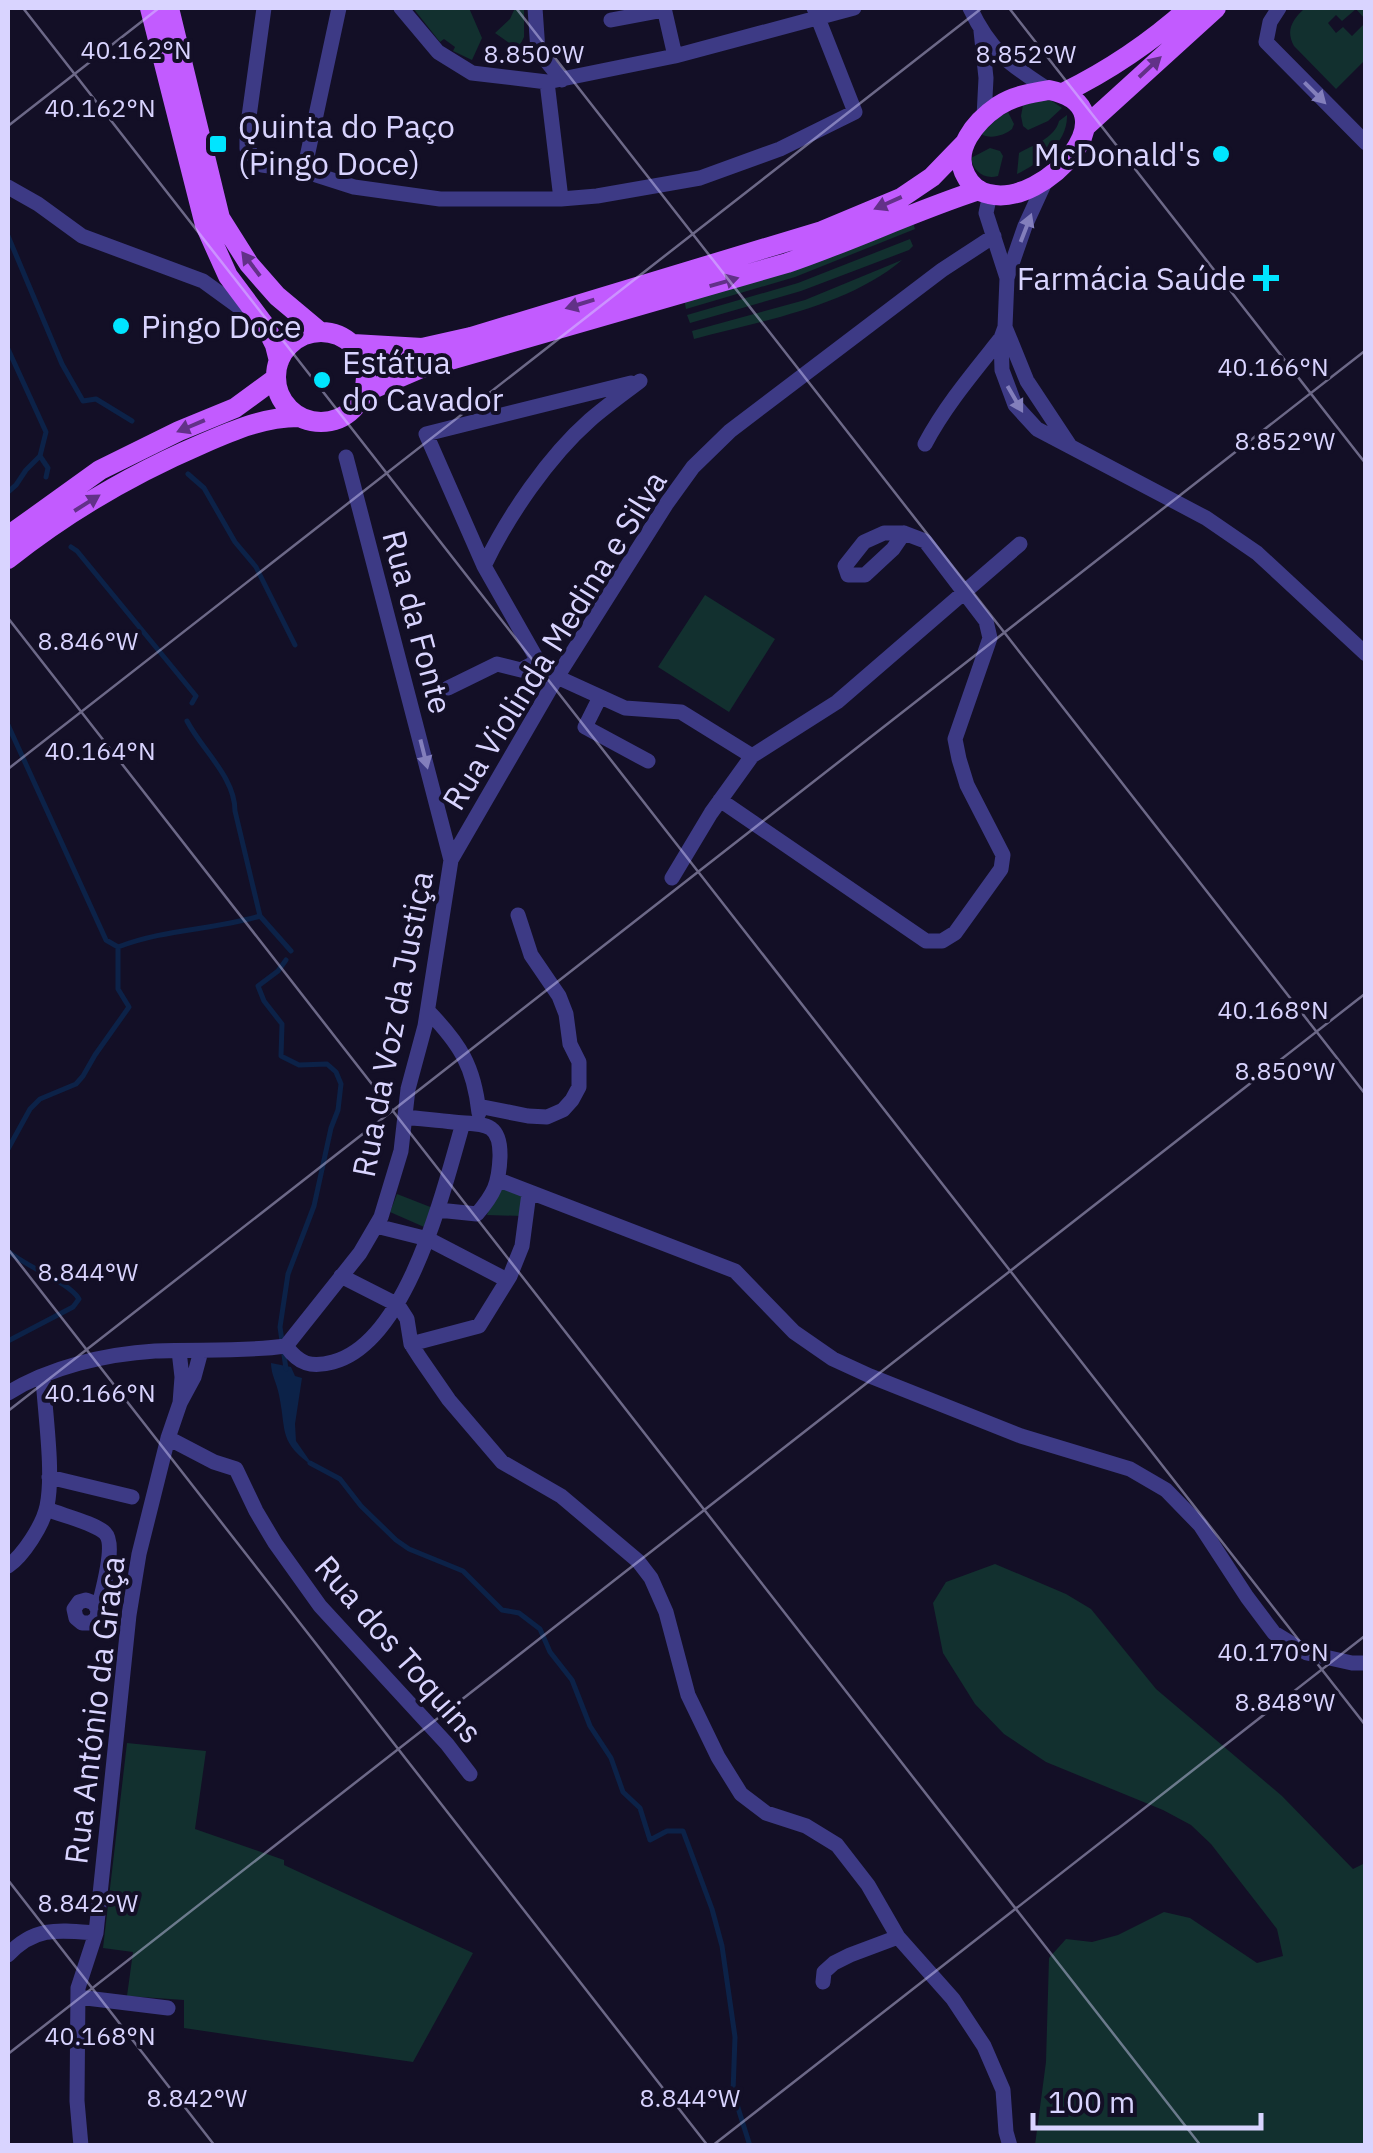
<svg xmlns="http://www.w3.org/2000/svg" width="1373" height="2153" viewBox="0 0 1373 2153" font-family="'IBM Plex Sans',sans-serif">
<rect width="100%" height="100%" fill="#130f26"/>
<path fill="#12302f" d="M413,8h56l13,30 -10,22 -19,-9 2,-4 -11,-8 -4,3z
M515,8h9v29l-6,12 -23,-16 15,-14z
M1305,8h60v11l-9,-10 -14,12 -6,-6 -8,8 8,10 7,-6 9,9 13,-13v37l-29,29 -42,-43c-9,-16 -1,-27 11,-38z
M1044,100l8,1 10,7 -14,13 -20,9 -5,-4 -2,-10 2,-11z
M1008,112l6,12 -2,5c-7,6 -22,11 -31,5l18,-17z
M1067,115c1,28 -27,48 -50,59l2,-21c14,-8 36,-15 40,-32z
M990,148l10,3 3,5 -5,20c-14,4 -25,-5 -27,-18z
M912,220l3,9 -120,48 -109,32 -2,-10z
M910,239l3,7 -4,4 -108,41 -111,32 -3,-8 111,-32z
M902,260c-54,46 -140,61 -208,79l-2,-8 113,-31z
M705,595l70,44 -46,73 -71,-45z
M499,1180l30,13 -7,23 -35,-1z
M397,1194l41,16 -7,20 -41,-18z
M995,1564l71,30 25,15 65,80 126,107 71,73 12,-6v282h-330l11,-83 3,-104 17,-19 26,3 26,-7 46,-23 26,6 67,45 26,-7 -6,-27 -66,-85 -20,-19 -28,-15 -117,-48 -42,-28 -29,-30 -32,-51 -10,-50 13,-21z
M127,1743l79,8 -11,78 89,31v5l189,88 -60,109 -229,-34v-28l-57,-4 6,-44 -30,-4z"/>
<path fill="#0c2248" d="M271,1363l20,4 4,9 7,2 -7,46 1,17 18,26c-36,-26 -27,-34 -35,-72 -2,-12 -8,-20 -8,-32z"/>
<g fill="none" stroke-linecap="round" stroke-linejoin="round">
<path stroke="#0c2248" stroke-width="5" d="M8,236l54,128 21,37 13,-2 36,22
M8,349l38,83 -6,24 -14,14 -10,15 -8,7
M40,456l8,12 -2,9
M188,474l16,14 31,54 21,25 39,78
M71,547l6,4 119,145 -4,7
M187,721c15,29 48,56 48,90l25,105
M8,725l98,215 12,7c46,-18 95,-17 142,-31l31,35
M286,960l-8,11 -20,15 6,15 18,23 -1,32 18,9 28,-1 9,8 5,12 -3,26 -7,18 -17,78 -26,68 -8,53 6,42
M8,1149l22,-40 10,-10 36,-15 7,-8 12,-21 34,-48 -11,-18v-42
M8,1251c18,16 61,31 71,48l-6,8 -65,34
M310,1463l30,16 21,27 35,34 13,9 54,22 39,39 17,3 21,16 10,23 22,28 18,46 21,32 12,34 17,16 10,32 17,-9h16l29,78 10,37 13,91 -2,55 17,54"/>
<path stroke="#3d3a85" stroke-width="15" d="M264,8l-17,123v18l15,16 42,6 50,16 86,12h121l36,-3 103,-18 80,-29 75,-37 -41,-104
M401,8l37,44 34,21 75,9 128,-26 179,-48
M535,8l3,43 24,29
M664,8l11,48
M970,8c20,43 40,57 79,82
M1279,8l-9,14 -4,20 100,101
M611,20l53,-10
M981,31l5,47 -2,39
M547,82l14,117
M304,171l35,-163
M1047,178l-22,48 -18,52 -2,49 -4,11 1,32 13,35 22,24 169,89 51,35 109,101
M8,187l30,17 44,32 121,45 51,37
M990,194l-4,19 21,65
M1005,327l22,54 43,65
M640,381c-17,13 -34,25 -50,39 -42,37 -82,96 -106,146l54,95 19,16 68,31 56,4 71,44
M925,444c20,-38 49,-72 76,-106
M346,457l105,403
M484,566l-58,-132 205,-51
M448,688l49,-24 24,6 17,-9
M600,697l-15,30 63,34
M720,800l206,141h16l13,-8 46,-64 2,-14 -36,-70 -8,-26 -4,-20 35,-101 -4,-17 -61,-80 -21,-8h-20l-20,9 -19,24 3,9h17l28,-26 11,-16
M672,878l39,-65 41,-57 85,-54 183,-158
M428,1011c32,33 46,55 51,102
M478,1106l50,10 19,1 16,-7 9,-10 7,-13v-25l-9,-18 -4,-30 -7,-18 -28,-41 -13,-40
M405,1117c16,2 32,3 48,5 27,3 48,-3 47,35 -1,27 -6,37 -23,57l-39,-4
M499,1180l236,91 59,61 39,27 37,17 151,60 109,33 36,21 34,35 47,72 27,36 33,20 45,10h14
M376,1226l52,13 79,41
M341,1276l57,29 9,14 4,25 9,14 29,42 53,62 59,34 77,65 13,17 15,34 22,83 30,62 23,37 25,19 40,13 31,19 31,40 30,52 55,62 31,47 19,44 3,42 4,14
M411,1344l68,-18 31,-50 12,-30 7,-53
M286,1346l74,-93 21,-36 20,-66 7,-62 17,-63 26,-166 106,-183 110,-174 26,-36 37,-36 212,-161 52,-34
M286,1346c13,18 25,22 47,16 75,-20 111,-174 130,-239
M179,1351l3,26 -2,26 14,-26 7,-26
M8,1393c42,-26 98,-39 147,-42 44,-2 87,1 131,-5
M168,1438l46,24 22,7 20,42 19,32 45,63 127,138 23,30
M49,1477l83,20
M47,1509c14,6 48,14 58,24 12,12 -4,61 -7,77l-1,8 -7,5h-8l-6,-5 -2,-9 5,-7 7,-2 8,3 4,7
M8,1566c15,-10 35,-41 39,-60 7,-34 -2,-92 -4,-129
M8,1955c27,-29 51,-25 88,-22
M823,1982l1,-10 10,-9 16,-8 48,-18
M78,1997l90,11
M81,2146l-4,-45 1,-113 18,-55 33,-318 10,-61 29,-116 12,-35"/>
<path stroke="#c25bff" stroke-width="20" d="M150,8l55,217 23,51 38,51 9,18 4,16
M169,8l51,210 29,46 28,32 43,36
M1049,90c87,17 -4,118 -60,104 -10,-2 -18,-8 -23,-18 -15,-26 10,-55 32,-70 15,-10 33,-13 51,-16z
M1063,93c47,-23 87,-50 126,-85
M1085,127l131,-119
M276 377a45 45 0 1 1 90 0a45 45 0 1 1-90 0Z
M353,344l69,4 49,-11 351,-106 79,-33 31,-21 32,-33
M363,393l56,-24 368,-106c65,-22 127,-52 192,-73
M8,536l92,-66 79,-39 56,-23 41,-30
M8,559c59,-47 124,-85 194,-115 32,-14 62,-27 97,-27"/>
</g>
<defs><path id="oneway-solid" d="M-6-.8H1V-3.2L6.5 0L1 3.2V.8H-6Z" transform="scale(2.5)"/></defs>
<g fill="#623188">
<use href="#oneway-solid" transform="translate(1150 67) rotate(-43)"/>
<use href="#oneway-solid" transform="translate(888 203) rotate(156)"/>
<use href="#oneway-solid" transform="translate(251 264) rotate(-127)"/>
<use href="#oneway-solid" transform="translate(724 282) rotate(-16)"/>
<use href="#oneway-solid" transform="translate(580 304) rotate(163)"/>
<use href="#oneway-solid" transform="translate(191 426) rotate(157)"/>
<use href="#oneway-solid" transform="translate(87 503) rotate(-32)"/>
</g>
<g fill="#837fbc">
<use href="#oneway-solid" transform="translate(1315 93) rotate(45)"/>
<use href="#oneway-solid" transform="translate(1026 228) rotate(-69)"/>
<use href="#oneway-solid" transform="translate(1015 399) rotate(60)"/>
<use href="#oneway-solid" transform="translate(424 754) rotate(76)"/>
</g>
<path fill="none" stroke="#d9d4ff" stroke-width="2.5" stroke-opacity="0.45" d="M23,8l1343,1718M516,8l850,1087M1009,8l357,456M8,126l151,-118M8,618l1193,1528M8,769l974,-761M8,1249l700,897M8,1411l1358,-1061M8,1880l207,266M8,2054l1358,-1061M712,2146l654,-511"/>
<g fill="#00e5ff" stroke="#130f26" stroke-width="4">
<rect x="208" y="134" width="20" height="20" rx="5"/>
<circle cx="1221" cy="154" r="10"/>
<path d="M1261 263h10v10h10v10h-10v10h-10v-10h-10v-10h10z"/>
<circle cx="121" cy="326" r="10"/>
<circle cx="322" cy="380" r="10"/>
</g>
<g text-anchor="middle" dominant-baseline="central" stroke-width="8" stroke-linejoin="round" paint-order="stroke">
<g font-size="32" fill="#d9d4ff" stroke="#130f26" text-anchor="start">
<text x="238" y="126">Quinta do Paço<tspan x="238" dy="37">(Pingo Doce)</tspan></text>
<text x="1201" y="154" text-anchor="end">McDonald's</text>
<text x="1246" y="278" text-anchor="end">Farmácia Saúde</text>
<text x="141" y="326">Pingo Doce</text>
<text x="342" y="362">Estátua<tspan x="342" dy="37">do Cavador</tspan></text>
</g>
<g font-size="32" fill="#d9d4ff" stroke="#130f26">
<text transform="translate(418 622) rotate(75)">Rua da Fonte</text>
<text transform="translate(554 640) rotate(-58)">Rua Violinda Medina e Silva</text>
<text transform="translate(392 1024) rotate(-79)">Rua da Voz da Justiça</text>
<text transform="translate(399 1649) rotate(49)">Rua dos Toquins</text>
<text transform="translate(94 1710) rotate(-83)">Rua António da Graça</text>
</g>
</g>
<g font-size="25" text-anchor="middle" fill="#d9d4ff" stroke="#130f26" stroke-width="8" stroke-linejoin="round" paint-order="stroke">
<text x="136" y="59">40.162°N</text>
<text x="534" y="63">8.850°W</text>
<text x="1026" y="63">8.852°W</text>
<text x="100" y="117">40.162°N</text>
<text x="1273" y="376">40.166°N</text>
<text x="1285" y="450">8.852°W</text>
<text x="88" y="650">8.846°W</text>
<text x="100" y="760">40.164°N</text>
<text x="1273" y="1019">40.168°N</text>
<text x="1285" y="1080">8.850°W</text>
<text x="88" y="1281">8.844°W</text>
<text x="100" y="1402">40.166°N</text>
<text x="1273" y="1661">40.170°N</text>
<text x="1285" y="1711">8.848°W</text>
<text x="88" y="1912">8.842°W</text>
<text x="100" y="2045">40.168°N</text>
<text x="197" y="2107">8.842°W</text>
<text x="690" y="2107">8.844°W</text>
</g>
<rect width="1373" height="2153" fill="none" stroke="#d9d4ff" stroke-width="20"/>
<path d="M1033 2113v15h228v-15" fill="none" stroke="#d9d4ff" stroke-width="5"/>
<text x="1048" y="2113" font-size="30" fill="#d9d4ff" stroke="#130f26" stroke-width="8" paint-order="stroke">100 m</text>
</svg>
